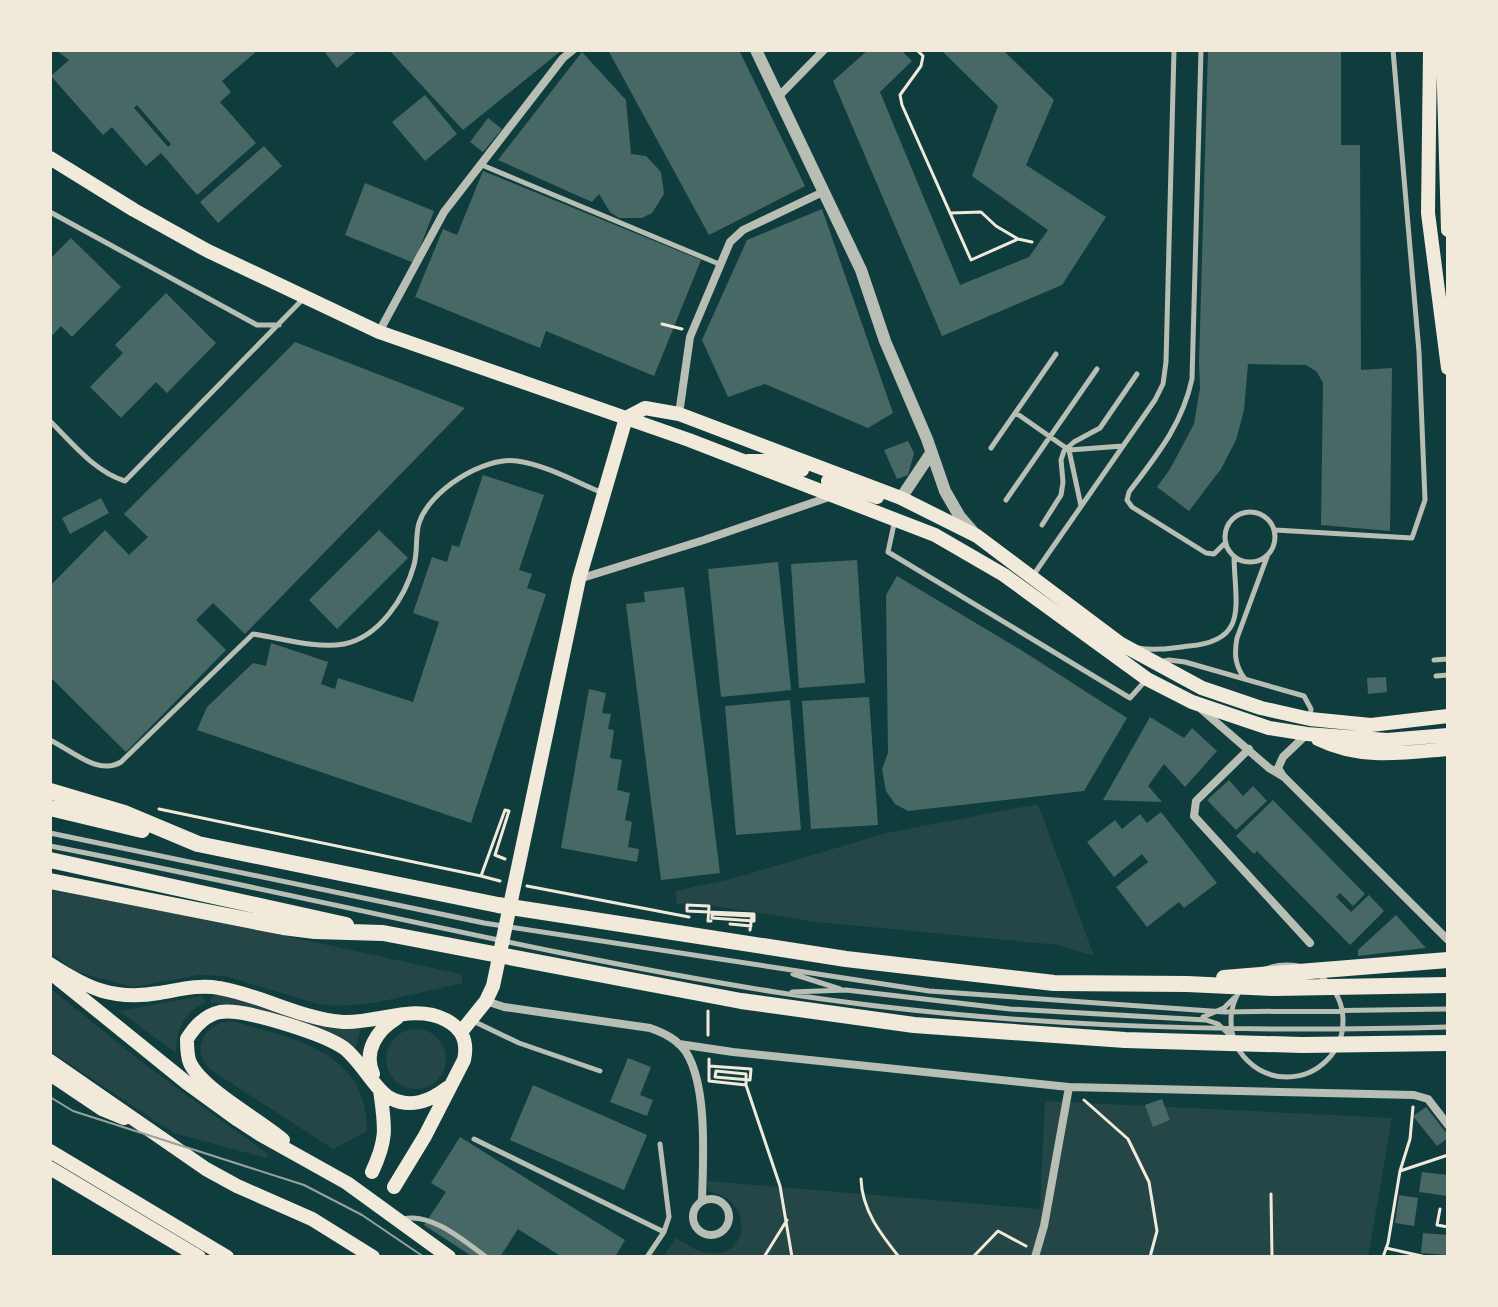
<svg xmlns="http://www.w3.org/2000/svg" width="1498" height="1307" viewBox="0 0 1498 1307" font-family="'DM Sans',sans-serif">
<rect width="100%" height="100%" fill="#0f3d3e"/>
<path fill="#244646" d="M1038,804l56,152 -35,-11 -242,-23 -121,-19 -19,1 -2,-13 56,-12 156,-46z
M50,889l149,28 262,57 2,9 -89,20 -36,3 -20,-2 -93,-28 -26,-1 -66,12 -59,-16 -24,-20z
M50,988l98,79 121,88 -3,3 -92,-25 -124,-82z
M215,995l17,1 114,32 15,1 -6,20c-35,-24 -101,-43 -143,-46l-2,-4z
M202,996l4,6c-22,11 -30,27 -30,51l-57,-42z
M232,1021c62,18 136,30 135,110l-34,18 -122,-79c-22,-20 -7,-47 21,-49z
M386 1059a30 30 0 1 1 60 0a30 30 0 1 1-60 0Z
M1045,1101l347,17 -24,139h-705l13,-19c9,5 18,12 28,14 45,11 53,-52 4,-61l-1,-10 333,28z"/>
<path fill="#486865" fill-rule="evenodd" d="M56,50h202l-36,31 9,11 -11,10 36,41 -59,52 -36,-42 -15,13 -34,-39 -9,8 -52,-59 18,-16zM137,105l34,39 -3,3 -34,-39z
M323,50h35l-21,18z
M389,50h173l-99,80z
M608,50h131l66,136 -96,49z
M868,50h33l11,11 -32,31 80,193 69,-28 19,-27 -76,-54 26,-70 -57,-56h62l51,50 -28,65 80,52 -44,68 -120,51 -109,-255z
M1208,50h133v95h19l1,225 31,-2 -2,163 -69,-6 2,-142 -6,-11 -11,-7 -58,-1 -4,46 -8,30 -15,29 -32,42 -32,-24 13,-18 24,-45 6,-36 -1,-25z
M582,52l44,48 5,54 15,2 15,16 3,22 -12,19 -10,5h-23l-9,-6 -11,-18 -7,8 -94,-42z
M425,95l32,39 -32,27 -33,-39z
M488,118l14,11 -19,23 -13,-10z
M264,146l18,20 -64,57 -18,-21z
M483,171l218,89 -47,116 -108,-45 -6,17 -125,-51 28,-68 14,6z
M365,183l69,28 -20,52 -69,-28z
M822,209l71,204 -25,15 -103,-44 -37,13 -26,-57 45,-100z
M71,238l50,49 -49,50 -11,-11 -11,12v-79z
M166,293l50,50 -49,50 -11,-11 -35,36 -31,-31 33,-34 -8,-8z
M295,342l170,66 -220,226 -32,-31 -17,17 30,30 -100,102 -76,-75v-91l55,-56 24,25 19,-18 -24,-23z
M908,441l6,12 -6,22 -11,4 -13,-29z
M483,475l61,20 -25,75 13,4 -5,14 19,6 -75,229 -274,-93 10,-23 46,-44 13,3 5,-23 57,19 -7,22 14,5 3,-11 75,24 26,-80 -26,-9 19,-56 15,5 5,-17 7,2z
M101,498l8,15 -39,21 -8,-16z
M379,530l29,28 -71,71 -28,-29z
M857,560l8,123 -66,5 -8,-124z
M778,562l13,128 -70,7 -13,-128z
M897,576l124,74 106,68 -43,73 -176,20 -13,-7 -9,-13 -4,-22 6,-16 -2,-158z
M684,587l36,286 -59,7 -35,-276 19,-2 -1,-10z
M1386,677l1,15 -19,2 -1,-16z
M589,689l17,4 -4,20 9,1 -3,15 6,1 -4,28 12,2 -5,30 13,3 -5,27 7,2 -4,25 11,2 -2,13 -76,-14z
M869,697l9,128 -67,4 -9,-128z
M790,700l11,130 -65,5 -11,-129z
M1150,717l34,21 8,-10 25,23 -32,36 -21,-23 -16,22 14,16 -59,-2z
M1229,780l14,16 10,-10 14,15 -31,29 -29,-30z
M1273,800l92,94 -12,12 -13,-13 -4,4 15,15 18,-17 15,16 -34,34 -93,-94 -3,3 -18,-18z
M1161,812l56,71 -33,25 -5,-6 -32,25 -31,-40 32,-25 -6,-8 -28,23 -27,-35 28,-22 7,9 18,-15 7,9z
M1396,915l30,33 -68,8v-6z
M628,1058l23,9 -11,28 13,5 -6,16 -37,-14z
M533,1085l114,50 -23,55 -114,-50z
M1162,1099l8,21 -17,7 -8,-22z
M1426,1107l22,28v3l-11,8 -24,-30z
M460,1137l165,103 -10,17h-53l-44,-28 -18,28h-27l-49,-32 22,-33 -15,-9z
M1422,1172l26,3 -1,21 -28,-4z
M1399,1195l19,3 -4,28 -19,-3z
M1423,1233l25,2v20l-27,-2z"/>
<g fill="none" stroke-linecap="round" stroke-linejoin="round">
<path stroke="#f1e9da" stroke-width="3" d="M917,50l6,6 -2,10 -21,29 2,10 69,155 47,-21 14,3
M951,213l30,-1 15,14 22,13
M662,324l20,5
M159,809l322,67
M500,881l-19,-5 24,-66 4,1 -14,44 10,4
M527,886l162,31
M711,921h-3l1,-15 -22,-1v6l67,3v7l-42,-3v-4l40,2 -2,14
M730,924l21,2
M708,1011v24
M709,1059v22l37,4
M709,1066l42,3 -1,11 -35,-3 1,-6 30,3v11l34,101 12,71
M1084,1100l44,39 21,43 8,49 -7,26
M1400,1171l48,-16
M861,1179c1,31 19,54 38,78
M1271,1194l1,63
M1440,1209l-3,16 11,2
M1386,1248l40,9
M764,1257l23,-37
M973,1257l25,-26 28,15
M1383,1257l5,-14 12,-72 10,-32 3,-32"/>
<path stroke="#b8beb3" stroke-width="5" d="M1201,50l-9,329c-10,46 -35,76 -63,113l-2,8 5,7 74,46 8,1 11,-11
M482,165l237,99
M50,212l207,113h22
M1016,413l53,37 54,-4
M50,421c22,22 45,51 75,60l177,-181
M991,448l65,-94
M1069,450l12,56
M1006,500l91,-131
M1225 537a25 25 0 1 1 50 0a25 25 0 1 1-50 0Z
M894,524l-6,28 242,146 15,-17
M1042,525l19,-30 2,-13 -2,-22 3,-9 10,-9 26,-14 37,-54
M1275,530l137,8 13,-38 -6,-148 -26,-302
M1032,577l123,-177 8,-16 3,-22 8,-312
M1138,648c17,3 34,0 51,-2 60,-5 46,-41 45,-89
M1434,660l14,-1
M1159,662l10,-2 16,2 119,34 7,13 -1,9
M1436,676l12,-1
M1245,679c-10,-13 -11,-25 -8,-41l30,-81
M50,740c21,10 48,36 71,22l132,-128c28,4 63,15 91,10 35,-7 61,-46 70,-79 4,-14 1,-29 5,-42 10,-32 65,-67 98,-62 29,4 59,21 86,32
M50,833l434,90 445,68 296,21 223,-3
M50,846c242,46 481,107 725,146 222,35 448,41 673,35
M1231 1021a56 56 0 1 1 112 0a56 56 0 1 1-112 0Z
M793,974l47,15
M792,992l54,-2 164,19 196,11 12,4 15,14
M1203,1017l21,-9 10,-10
M473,1021l46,22 81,28
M474,1139l190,93
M403,1219c28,-7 61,22 83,38
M647,1257l17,-25 5,-15 -9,-73"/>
<path stroke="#b8beb3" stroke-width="8" d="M779,96l45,-46
M379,332l65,-120 119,-154 10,-8
M679,414l11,-77 40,-95 13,-12 82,-39
M579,579l125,-39 128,-44
M1201,709l68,59 15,9 164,163
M1249,749l-53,52 -2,15 116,127
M1283,776l-5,-8 5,-11 24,-23
M486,1001l18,6 146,21c14,5 27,11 36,24 22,35 17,108 16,149
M679,1044l54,8 336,35 345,8 14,4 20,26
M693 1217a18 18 0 1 1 36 0a18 18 0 1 1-36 0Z
M1035,1257l9,-31 25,-139"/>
<path stroke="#b8beb3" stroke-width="12" d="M756,50l105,220 24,71 42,98 18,52 15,26 15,17
M901,498l30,-45"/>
<path stroke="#f1e9da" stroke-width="14" d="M1430,50l-2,163 20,155
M1443,50l5,180"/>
<path stroke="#f1e9da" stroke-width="14" d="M50,158l84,52 74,41 171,81 310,108 246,95 69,40 143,104 45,23 77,26 38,6 80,6 61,-5
M626,418l19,-10 34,6 222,84 76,38 144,108 81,44 59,20 49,11 61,6 77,-9
M748,461h22l32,9
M828,481l49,16
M1318,739c43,21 84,14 130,10
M50,964c37,24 63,37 109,29 19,-3 40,-9 60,-5 42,7 82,31 124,34 34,2 70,-19 103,-2 17,9 22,22 18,40l-39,76 -31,51
M56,977l131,106 51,37 23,15 86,48 102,74
M461,1032l25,-31 7,-15 86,-407 47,-161
M50,1061l156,108 31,17 75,33 61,38
M50,1074l52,35 22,9
M373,1074c-10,-23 4,-44 24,-56
M283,1140c-23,-20 -81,-51 -93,-77 -3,-7 -3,-16 -3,-24 8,-13 18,-24 33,-27 24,-4 104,22 124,36 17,13 32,43 46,50 21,11 40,3 57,-10
M50,1151l177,106
M50,1168l149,89
M372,1172c16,-34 13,-45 8,-82"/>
<path stroke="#f1e9da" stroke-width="16" d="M50,791l74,22 74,31 300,61 348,54 208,24 133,1 87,4 174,-3
M50,808l92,22
M50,860l296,65
M50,881l233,46 32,4 68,2 358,68 173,24 211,15 177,5 146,-2
M1224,978l224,-18"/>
<path stroke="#97a49c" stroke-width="2" d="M50,1097l23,14 231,74 58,30 62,42"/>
</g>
<rect width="1498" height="1307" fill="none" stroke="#f1e9da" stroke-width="104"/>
</svg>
